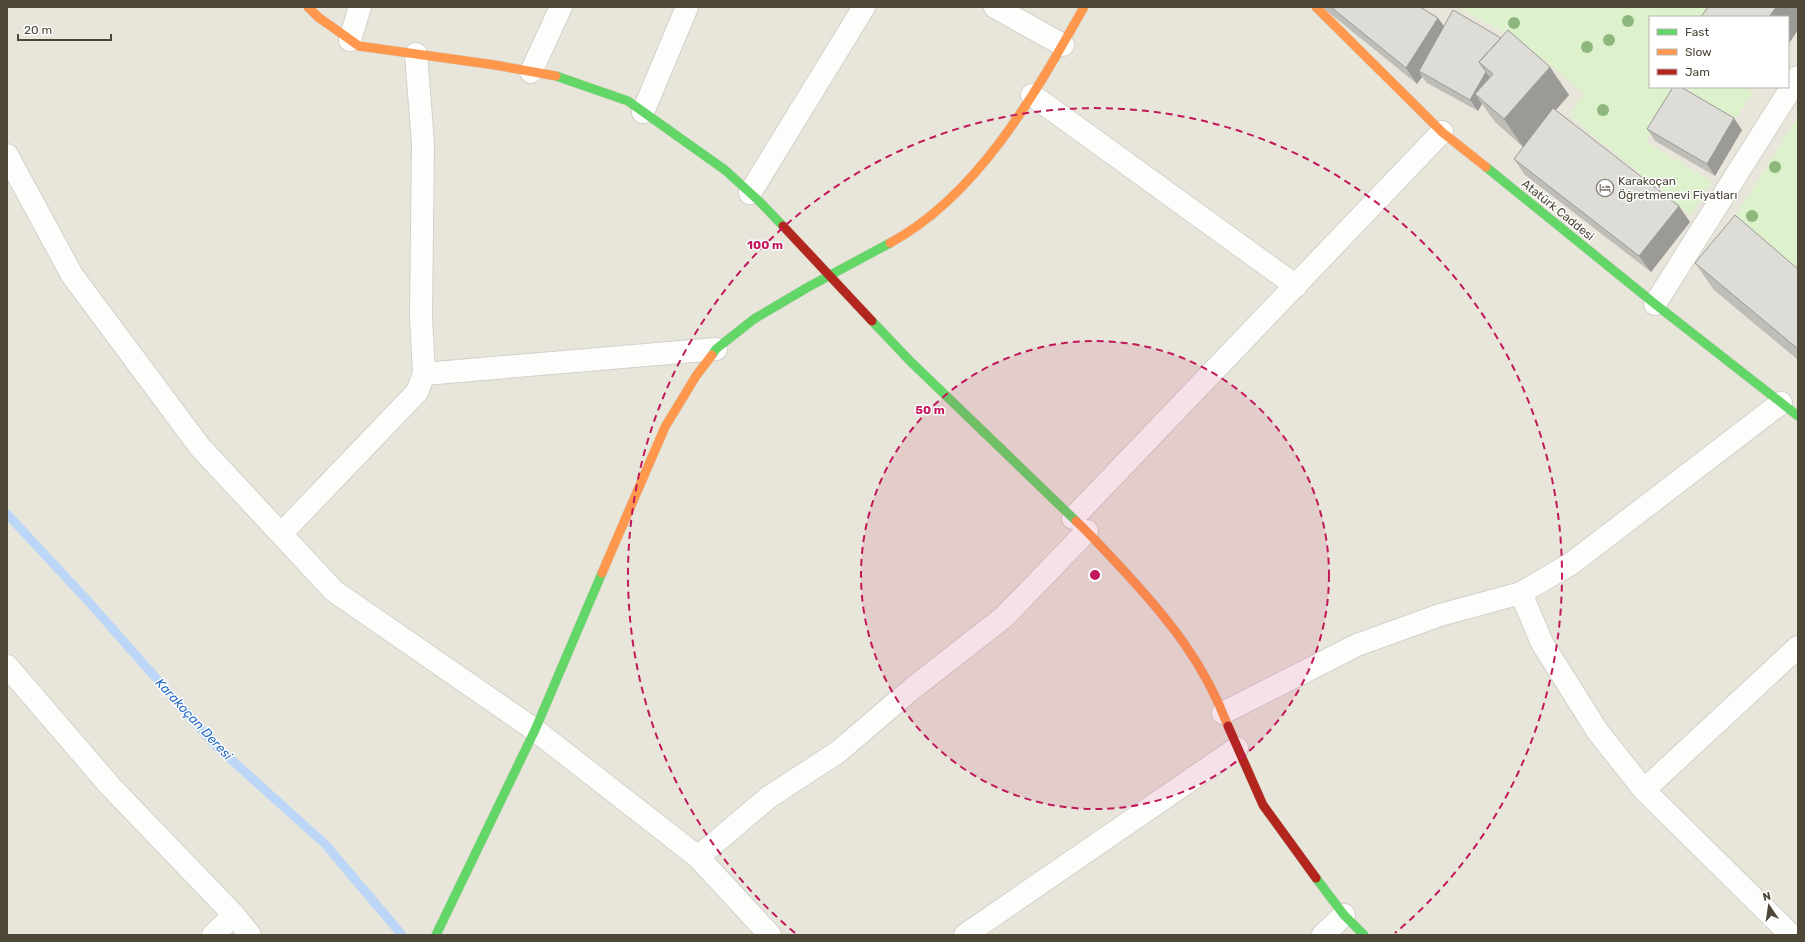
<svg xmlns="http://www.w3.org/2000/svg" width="1805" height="942" viewBox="0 0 1805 942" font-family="Rubik,sans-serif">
<rect width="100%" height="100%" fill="#f4f3ee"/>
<path fill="#e8e6db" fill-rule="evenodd" d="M7,7h1791v928h-1791zM1650,17h138v70h-138z"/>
<path fill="#ddf1cc" d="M1457,7h280l-7,10h-80v70h29l-33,55 66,40 -21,33 -121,-99 14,-23 -63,-52z
M1683,87h63l7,5 -18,28z
M1798,117v151l-64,-50z"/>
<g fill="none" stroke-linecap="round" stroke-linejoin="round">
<path stroke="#bbd6f6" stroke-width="9" d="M7,514l81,87 127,144 110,99 77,91"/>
<defs>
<path id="street" d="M995,7l68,38
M350,40l10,-33
M531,72l30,-65
M1032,95l264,191
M643,112l44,-105
M7,155l65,120 128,172 134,144 201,139 163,127 72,78
M750,193l114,-186
M1655,304l143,-227
M424,374l292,-25
M1073,518l369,-386
M281,534l136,-142 7,-18 -3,-58 2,-173 -7,-89
M1521,593l21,50 56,89 46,58 147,145
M7,666l104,121 123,128 16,20
M1223,713l134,-68 83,-30 81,-22 51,-30 209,-160
M1644,790l154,-143
M698,857l71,-60 69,-45 75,-64 91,-71 83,-86
M213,935l21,-20
M965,935l272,-187
M1323,935l21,-20"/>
<path id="fast" d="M556,76l72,25 97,69 34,31 24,25
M1486,167l169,137 143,112
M872,321l38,40 166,160
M712,355l4,-6 38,-30 56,-33 80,-43
M1316,878l28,37 20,20
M436,935l99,-205 67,-157"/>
<path id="slow" d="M308,7l10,10 41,29 136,19 61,11
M1316,7l126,125 44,35
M890,243c89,-48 146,-151 194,-236
M1076,521c17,16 33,34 49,51 45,49 79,91 103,154
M602,573l63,-146 31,-51 16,-21"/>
<path id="jam" d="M783,226l89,95
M1228,726l35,79 53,73"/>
</defs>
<use href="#street" stroke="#d2d1cb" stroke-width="24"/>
<use href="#fast" stroke="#d4d2c4" stroke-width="10"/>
<use href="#slow" stroke="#d4d2c4" stroke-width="10"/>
<use href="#jam" stroke="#d4d2c4" stroke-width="10"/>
<use href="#street" stroke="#fdfdfc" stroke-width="22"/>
<use href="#fast" stroke="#63d668" stroke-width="9"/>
<use href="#slow" stroke="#ff974d" stroke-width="9"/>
<use href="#jam" stroke="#b3261e" stroke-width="9"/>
</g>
<g fill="#8eb77e">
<circle cx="1628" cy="21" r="6"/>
<circle cx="1514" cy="23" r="6"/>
<circle cx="1609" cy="40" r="6"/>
<circle cx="1587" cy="47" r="6"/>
<circle cx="1603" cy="110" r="6"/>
<circle cx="1775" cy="167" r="6"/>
<circle cx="1752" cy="216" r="6"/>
</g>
<path fill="#bfbdb8" d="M1322,7h98l18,11 6,8 125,69 -13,15 134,112 -39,50 -126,-97 -11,-16 9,-12 -28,-25 -13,-18 -4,7 -51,-28 -5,-6 -5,7z
M1647,129l95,1 -27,46 -60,-35z
M1695,263l103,6v91l-84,-70z"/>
<path fill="#9b9a96" d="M1776,7h22v23l-10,15v-28h-19z
M1438,18l11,16 -30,37 3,6 -5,7 -11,-16z
M1550,67l19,28 -46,52 -19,-28z
M1486,72l8,11 -19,11 7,10 -4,7 -8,-11z
M1734,118l8,12 -27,46 -8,-12z
M1679,206l11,16 -39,50 -12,-16z"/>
<path fill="#dedcd6" stroke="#9b9a96" d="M1331,7h89l18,11 -32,50z
M1708,7h68l-7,10h-68z
M1453,10l48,28 -22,24 7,10 -16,28 -51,-29z
M1508,30l42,37 -46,52 -29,-25 18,-20 -14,-12z
M1673,87h8l53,31 -27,46 -60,-35z
M1553,108l126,98 -40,50 -125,-97z
M1735,215l63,54v80l-103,-86z"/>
<circle cx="1095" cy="575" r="234" fill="#c2185b" fill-opacity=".12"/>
<g fill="none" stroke="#c2185b" stroke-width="2" stroke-dasharray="7 5">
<circle cx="1095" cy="575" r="234"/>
<path d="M795 933A467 467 0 1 1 1395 933"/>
</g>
<defs>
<symbol id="hotel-ring" viewBox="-11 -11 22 22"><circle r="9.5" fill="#fff" stroke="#878377" stroke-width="1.5"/><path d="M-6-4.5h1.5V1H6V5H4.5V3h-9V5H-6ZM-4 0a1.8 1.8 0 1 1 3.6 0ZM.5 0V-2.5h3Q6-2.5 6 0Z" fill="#878377"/></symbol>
</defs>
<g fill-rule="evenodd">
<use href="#hotel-ring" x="1595" y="178" width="20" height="20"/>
</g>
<g text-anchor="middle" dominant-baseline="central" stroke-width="3" stroke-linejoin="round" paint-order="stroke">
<g font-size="12" fill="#4c4737" stroke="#fff" text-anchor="start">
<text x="1618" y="181">Karakoçan<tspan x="1618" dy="14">Öğretmenevi Fiyatları</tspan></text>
</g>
<g font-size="12" fill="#4c4737" stroke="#fff">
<text transform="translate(1558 210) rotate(39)">Atatürk Caddesi</text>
</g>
<g font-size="13" font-style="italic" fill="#226ac6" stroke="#fff">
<text transform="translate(194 719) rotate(47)">Karakoçan Deresi</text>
</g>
</g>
<circle cx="1095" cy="575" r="6" fill="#c2185b" stroke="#fff" stroke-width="2"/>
<g font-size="12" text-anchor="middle" font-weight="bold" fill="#c2185b" stroke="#fff" stroke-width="3" stroke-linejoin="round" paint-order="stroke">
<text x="765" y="249">100 m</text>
<text x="930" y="414">50 m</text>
</g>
<rect width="1805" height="942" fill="none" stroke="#4c4737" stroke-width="16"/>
<rect x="1649" y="16" width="140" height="72" fill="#ffffff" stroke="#b7b5af"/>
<rect x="1657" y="29" width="20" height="6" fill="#63d668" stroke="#b7b5af"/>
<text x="1685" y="36" font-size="12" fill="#4c4737">Fast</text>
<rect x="1657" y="49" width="20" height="6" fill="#ff974d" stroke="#b7b5af"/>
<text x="1685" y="56" font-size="12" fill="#4c4737">Slow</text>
<rect x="1657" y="69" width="20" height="6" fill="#b3261e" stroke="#b7b5af"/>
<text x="1685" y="76" font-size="12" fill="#4c4737">Jam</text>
<g transform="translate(1769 906) rotate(347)" stroke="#ffffff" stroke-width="3" paint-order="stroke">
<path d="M0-3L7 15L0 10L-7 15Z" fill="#4c4737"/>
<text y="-6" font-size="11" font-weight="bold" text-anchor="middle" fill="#4c4737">N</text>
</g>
<path d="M18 34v6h93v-6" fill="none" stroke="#4c4737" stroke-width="2"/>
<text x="24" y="34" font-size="12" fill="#4c4737" stroke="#ffffff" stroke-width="3" paint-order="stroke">20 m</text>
</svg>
